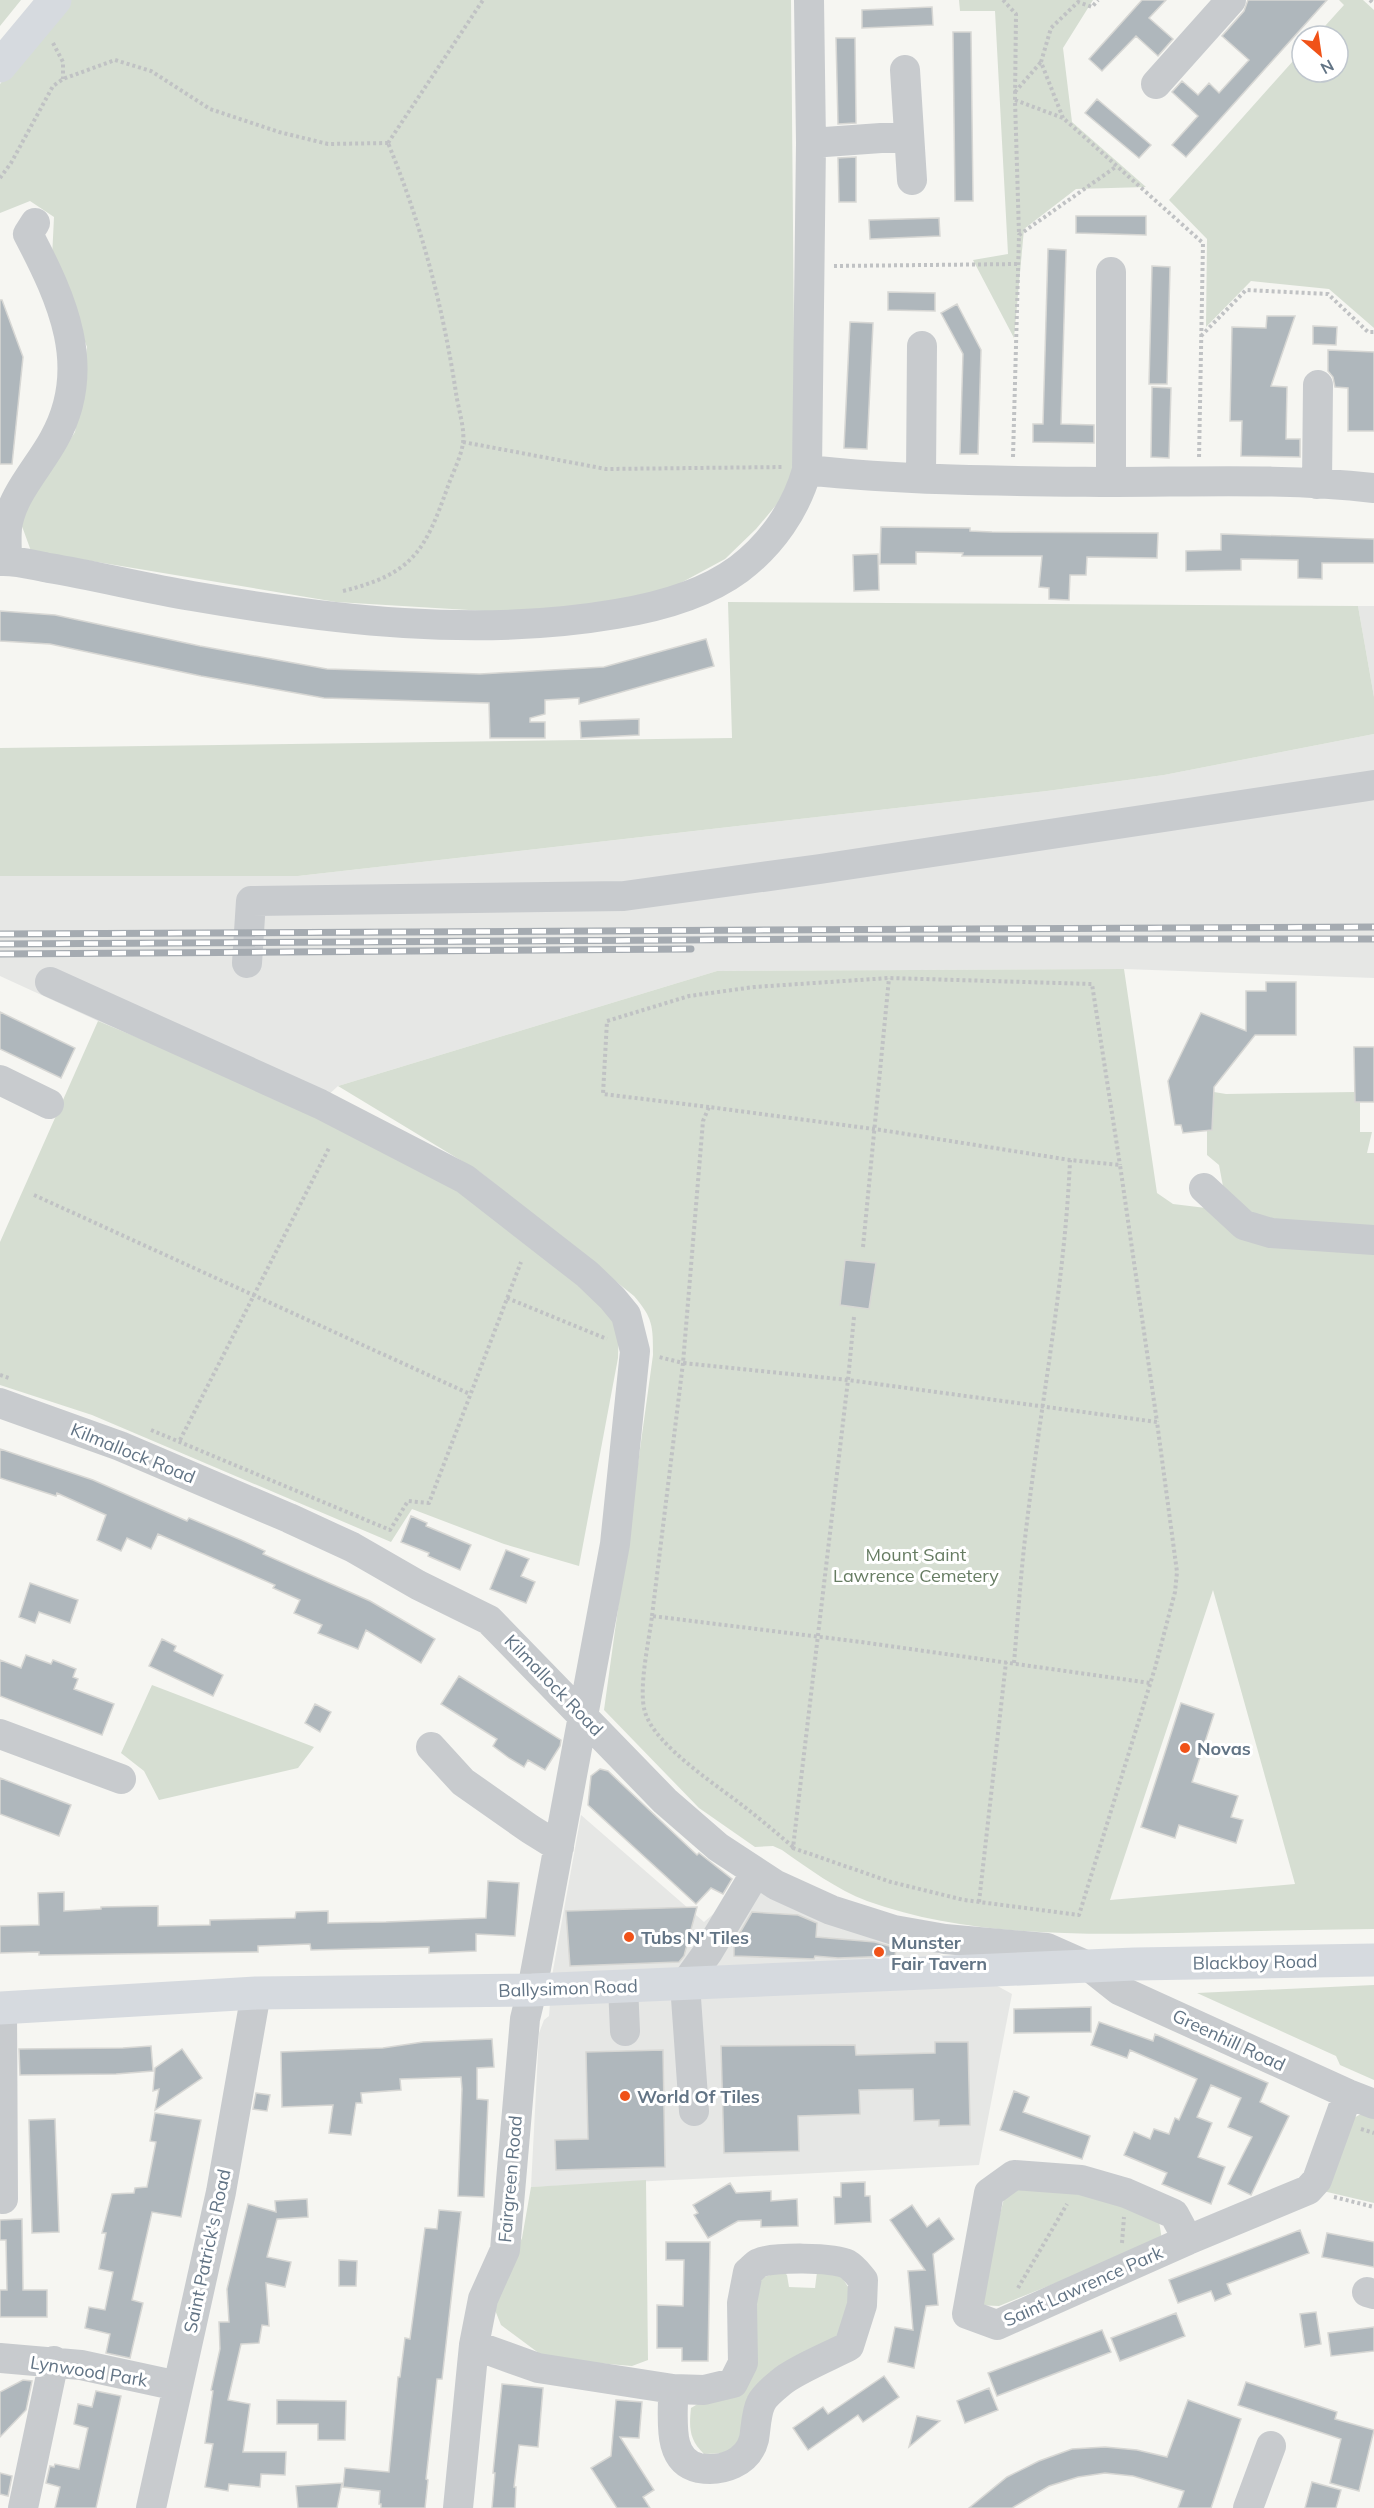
<svg xmlns="http://www.w3.org/2000/svg" width="1374" height="2508" viewBox="0 0 1374 2508" font-family="Mulish,sans-serif">
<rect width="100%" height="100%" fill="#f6f6f2"/>
<path fill="#e6e7e5" d="M1358,606h16v91z
M1374,734v244l-250,-9 -407,2 -379,115 -26,24 -214,-89 -98,-45v-100h298l749,-85 117,-16z
M581,1815l123,107 42,-36 177,59 89,49 -33,171 -448,22 8,-154 5,-13 5,-4 3,-40z"/>
<path fill="#d6ded2" fill-rule="evenodd" d="M0,0h21l-21,26z
M69,0h722l4,455 -7,36 -32,38 -31,30 -48,26 -53,16 -106,12 -182,-11 -305,-51 -12,-33 56,-86 12,-85 -35,-89 2,-41 -24,-16 -30,12v-129z
M959,0h134l-30,48 9,74 74,65 -70,2 -52,40 -10,109 -41,-78 35,-6 -13,-243h-35z
M1339,0h24l11,10v318l-45,-39 -78,-8 -45,46 1,-88 -38,-39 133,-149v21h36v-36h-22l28,-31z
M728,602l630,4 16,91v37l-210,41 -117,16 -749,85h-298v-128l732,-10z
M1124,969l33,224 16,11 33,4 168,42v679c-65,1 -130,2 -196,4 -101,2 -214,3 -311,-32 -31,-12 -58,-32 -85,-51l-9,-4 -18,1 -56,-39 -95,-98 49,-355c0,-29 0,-37 -19,-59l-154,-124 -142,-86 379,-115zM1213,1590l82,294 -185,16z
M98,1021l214,89 148,79 117,90 42,46 -1,33 -39,208 -75,-22 -92,-35 -21,33 -299,-127 -92,-30v-143z
M1214,1092l12,2 129,-2v10h5v30h12l-5,21h7v76l-109,-6 -40,-26 -6,-32 -12,-10v-24l5,-1z
M152,1685l162,62 -16,21 -139,32 -15,-29 -23,-18z
M1374,1985v95l-34,-15 -4,-9 -139,-63z
M1368,2110l6,3v90l-51,-12 20,-67z
M646,2180l2,180 -16,6 -47,-4 -45,-8 -39,-29 -6,-15 5,-23 22,-49 9,-51z
M1032,2182l101,22 26,17 3,19 -163,66 -23,-1 29,-110z
M782,2271l5,4 2,12 26,1 2,-16 18,1 8,6 7,11 -1,14 -13,37 -104,112 -28,1c-15,-14 -15,-27 -13,-46l10,-6 25,-3 29,-119z"/>
<path fill="#afb7bc" stroke="#d7d7d4" stroke-width="1.5" d="M1142,0h24l-17,18 24,21 -15,17 -22,-20 -34,35 -13,-12z
M1248,0h79l-141,157 -14,-12 26,-29 -26,-24 10,-11 16,14 11,-12 10,10 30,-33 -27,-24 22,-25z
M932,7l1,18 -71,3v-18z
M953,32h18l2,169h-18z
M836,38h19l1,85 -18,1z
M1097,99l54,46 -12,13 -54,-45z
M856,157v45h-17l-1,-44z
M1076,216h70v19l-70,-2z
M939,218l1,18 -70,3 -1,-19z
M1048,249l18,1 -5,174 33,1v18l-61,-1v-18h10z
M1152,266l18,1 -3,117h-18z
M888,292l47,1v18l-47,-1z
M0,300h2l21,57 -11,107h-12z
M957,304l24,46 -3,104h-18l3,-100 -22,-41z
M1267,316h28l-24,70 16,1 -1,52h14v18l-59,-1 1,-35h-12l2,-94 34,1z
M850,322l23,1 -6,126 -23,-1z
M1313,326l24,1 -1,18 -23,-1z
M1328,350l46,2v79h-26v-43l-13,-1 -2,-10 -5,-6z
M1152,387l19,1 -2,70 -18,-1z
M881,527l89,1v3l22,1 166,1 -1,25 -70,-1 -1,18h-16l-1,25 -20,-1v-11l-10,-1 3,-31h-80l1,-3 -47,-1v12h-36z
M1221,534l153,5v24h-52v16l-24,-1v-18l-57,-1v11l-55,1v-20l35,-1z
M878,554l1,36 -25,1 -1,-36z
M0,611l55,4 145,31 127,23 153,5 124,-7 102,-28 8,27 -135,38v-6l-34,2v14l-15,4v4h15v16h-55l-1,-35 -165,-5 -123,-22 -151,-32 -50,-3z
M639,719v16l-58,3 -1,-17z
M1266,982h30v53h-41l-41,52 -2,43 -29,3 -2,-8h-6l-7,-44 33,-68 45,18v-40h20z
M0,1012l75,36 -14,30 -61,-29z
M1354,1047h20v55h-19z
M845,1260l31,3 -7,46 -29,-4z
M0,1449l93,31 94,41 2,-3 52,22 24,11 -2,3 107,47 65,38 -14,24 -55,-33 -8,19 -40,-16 4,-8 -28,-12 6,-13 -27,-12 2,-3 -117,-51 -7,15 -24,-11 -6,13 -24,-11 9,-25 -49,-22 -1,3 -56,-18z
M411,1516l16,7 -1,3 45,19 -11,25 -32,-14 1,-3 -28,-11z
M506,1550l23,9 -8,17 14,6 -9,21 -36,-14z
M30,1583l48,17 -8,23 -31,-11 -4,11 -16,-6z
M162,1639l14,7 -2,5 49,24 -10,21 -64,-30z
M26,1655l25,9 2,-4 23,9 -3,8 5,2 -4,10 40,15 -12,31 -102,-39v-36l21,8z
M459,1676l102,64 -1,6 -15,24 -17,-10 -4,7 -15,-9 -16,-12 4,-7 -56,-35z
M1181,1703l33,11 -22,68 46,14 -7,21 12,3 -7,23 -57,-18 -4,13 -34,-11z
M315,1704l16,8 -11,20 -15,-9z
M600,1769l8,2 89,84 2,-2 33,26 -9,15 -12,-6 -15,16 -108,-99 3,-29z
M0,1778l71,27 -12,31 -59,-22z
M488,1881l31,2 -4,53 -39,-2v17l-47,2v-6l-118,3 -1,-6 -52,2v6l-219,3v-3l-39,1v-27l39,-1 -1,-32 26,-1v19l37,-2v-2l57,-1v20l52,-1v-5l85,-2 1,-6 32,-1v12l58,-1 100,-4z
M697,1907l-13,49 -5,6 -109,4 -4,-55z
M752,1912l46,3 19,8 -1,14 59,5 21,6 -1,8 -57,2 -23,-2 -1,3 -80,-3v-13z
M1091,2007v25l-77,1v-24z
M1099,2022l54,19 2,-7 113,49 -8,19 29,14 -38,79 -23,-11 24,-47 -24,-10 13,-29 -30,-13 -14,32 15,6 -14,34 27,10 -14,37 -49,-20 5,-11 -43,-18 10,-23 16,7 4,-10 15,5 6,-16 4,2 18,-41 -67,-29 -3,8 -36,-13z
M492,2039l2,28 -17,1v31l11,1 -4,97 -26,-1 4,-107 -1,-12 -61,2 1,11 -40,3 1,10h-6l-5,32 -22,-2 4,-28 -51,2 -1,-55 102,-4 40,-6z
M935,2042h33l2,83 -31,1v-6l-25,1 -1,-32 -54,1 1,24 -62,2 1,35 -75,2 -3,-107 134,-1 1,10 79,-2z
M151,2046l2,25 -37,3 -96,1 -1,-26 104,-1z
M182,2049l20,29 -47,32 4,-21 -6,2 2,-23z
M663,2050l2,117 -109,3 -1,-30 33,-1 -2,-87z
M1014,2091l15,6 -6,15 67,24 -8,23 -82,-29z
M256,2093l14,2 -3,16 -14,-2z
M155,2113l46,7 -20,97 -29,-5 -20,88 11,3 -13,55 -24,-5 4,-19 -25,-6 4,-21 16,3 8,-38 -14,-3 7,-36h-4l10,-39 22,-1 1,-5 12,-1 9,-45 -6,-1z
M55,2119l4,113 -27,1 -3,-113z
M865,2182v14h5l1,26 -36,2 -1,-27h7v-14z
M730,2183l6,10 35,-2v10l26,-2 1,27 -37,1v-7l-23,1 -30,17 -14,-23 4,-2 -5,-8z
M307,2199l1,18 -31,2 -10,38 24,5 -6,25 -19,-4 3,43 -7,-1 -3,18 -18,1 -13,56 22,4 -7,48h43l-1,23 -24,-1 -1,13 -31,-3 -1,7 -23,-4 8,-43 -8,-1 8,-52 -2,-1 9,-41 -1,-27h10l-2,-33 21,-85 28,8 -1,-11z
M912,2205l15,22 12,-9 15,21 -21,15 5,51 -12,1 -12,62 -26,-6 7,-35 18,3 -5,-59 17,-1 -35,-50z
M439,2210l22,2 -19,167h-5l-11,100 2,1 -3,28h-44v-4h-2l1,-13 -37,-4 2,-19 44,4 9,-95h2l5,-39 5,1 15,-111 12,1z
M22,2219l1,71h24v27h-47v-27h7l-1,-50h-6v-20z
M1300,2230l9,23 -82,31 4,10 -16,7 -4,-10 -33,12 -9,-23z
M1327,2233l47,9v25l-52,-10z
M666,2242h44l-2,119h-26v-13h-25v-43l26,1 1,-46h-18z
M339,2260l18,1 -1,25h-17z
M1316,2312l5,32 -16,3 -5,-33z
M1176,2313l9,23 -65,25 -9,-23z
M1374,2327v24l-43,5 -3,-23z
M1102,2330l9,22 -114,44 -9,-23z
M884,2376l15,21 -36,25 -5,-7 -50,35 -15,-22 30,-21 5,7z
M23,2380l9,1 -6,29 -26,27v-45z
M1246,2382l91,30 -2,7 39,11 -15,61 -29,-8 11,-44 -103,-34z
M502,2384l41,4 -5,59 -19,-2 -5,42h2l-1,21h-23l3,-35h-2z
M989,2388l9,22 -33,13 -8,-22z
M96,2391l25,5 -25,112h-41l5,-21 -14,-4 4,-17 4,1 1,-3 24,5 9,-41 -14,-4 4,-20 14,3z
M277,2400l69,1 -1,39h-27v-16h-41z
M616,2400l26,2 -3,36 -19,-1 34,53 -11,7 7,11h-33l-26,-40 20,-12z
M1188,2400l53,19 -30,89h-33l6,-17 -51,-15 -28,-3 -27,4 -29,9 -37,22h-43l38,-31 32,-16 33,-12 33,-2 32,3 30,7z
M917,2416l23,5 -31,26z
M0,2473l12,3 -4,20 -8,-2z
M1312,2482l29,8 -5,18h-31z
M342,2483l-5,25h-39l-2,-22z"/>
<g fill="none" stroke-linecap="round" stroke-linejoin="round">
<path stroke="#c0c2c4" stroke-width="4" stroke-dasharray="3 3" stroke-linecap="butt" d="M1003,0l13,14 -1,86 4,134
M1370,0l4,4
M53,43l10,19v17
M1015,92l26,-30
M1015,100l48,18 140,125 -4,216
M1063,118l-22,-56 10,-34 27,-26 14,5 6,-7
M388,143l95,-143
M0,178l11,-15 42,-77 10,-7 52,-19 36,11 59,38 69,23 49,12 60,-1
M834,266l185,-2
M1201,336l45,-46 82,4 40,38h6
M463,442l143,27 178,-2
M1013,457l6,-222 98,-69
M343,591c70,-17 82,-40 105,-105 5,-14 13,-29 15,-43 2,-15 -5,-35 -7,-50 -13,-86 -35,-170 -68,-250
M709,1107l-106,-13 4,-73 82,-25 65,-9 135,-9 203,6 28,181
M34,1195l436,199
M863,1247l26,-269
M507,1298l100,41
M854,1317l-6,63 -50,425 -5,43 98,34 73,18 115,15 76,-247 20,-76 2,-20 -20,-150 -309,-42 -165,-17 20,-242 6,-14 172,23 189,30 50,5 37,257
M0,1375l9,3
M151,1430l239,100 18,-29 21,2 92,-241
M180,1440l149,-292
M652,1616l31,-253 -24,-6
M1014,1663c4,-47 7,-94 13,-141 14,-120 38,-241 43,-362
M793,1847c-14,-12 -28,-24 -42,-35 -28,-23 -96,-65 -106,-100 -7,-23 4,-71 7,-96l209,26 289,41
M979,1902l27,-240
M1361,2129l13,4
M1334,2197l40,10
M1122,2243l2,-26
M1018,2288l49,-84"/>
<path stroke="#c8cbce" stroke-width="30" d="M905,70l7,110
M1156,84l75,-84
M811,143l98,-7
M807,470c100,11 203,11 304,12 88,0 176,-4 263,6
M921,477l1,-131
M1111,482v-210
M1317,484l1,-99
M7,560c0,-10 -1,-21 0,-32 4,-33 32,-61 47,-89 40,-71 8,-140 -26,-205l7,-11
M0,561c16,-1 33,4 49,7 48,8 95,20 143,28 139,24 285,42 424,18 43,-7 88,-19 123,-45 33,-25 57,-60 68,-99l4,-327 -2,-143
M247,963l4,-62 373,-5 196,-27 554,-84
M50,982l270,122 145,75 122,95 25,24 14,17 9,36 -20,193 -83,446 -7,29 -20,231 -22,49 -9,46 -16,163
M0,1080l49,24
M1204,1188l40,37 27,8 103,7
M0,1403l120,43 169,72 63,29 66,38 71,35 176,181 53,46 58,38 55,25 63,20 51,9 102,9 43,19 29,23 229,104 26,10
M0,1734l121,45
M431,1747l32,35 67,47 29,18
M623,1986l2,45
M2,2008l1,191
M694,2111l-9,-127 23,-32 48,-80
M1188,2240l-191,85 -30,-11 22,-121 25,-18 67,5 45,13 48,21 14,26 120,-50 9,-10 31,-86
M1367,2292l7,2
M474,2345l64,23 135,21 31,1 29,-7 10,-20 -1,-60 6,-31c3,-2 7,-7 11,-9 13,-6 75,-6 88,1 7,4 11,10 16,16l-1,25 -13,41c-17,9 -56,25 -69,37 -6,5 -16,13 -19,20 -5,10 -5,25 -7,36 -6,24 -32,33 -55,29 -34,-7 -25,-53 -26,-79
M0,2358l81,7 97,21
M23,2508l31,-147
M151,2508l70,-316 35,-199
M1248,2508l23,-62"/>
<path stroke="#d6dadf" stroke-width="33" d="M0,66l55,-66
M0,2008l256,-15 276,-3 603,-26 239,-4"/>
<defs>
<path id="rail" d="M0,934l1374,-7
M0,944l859,-5h515
M0,954l691,-5"/>
</defs>
<use href="#rail" stroke="#a5abb1" stroke-width="7"/>
<use href="#rail" stroke="#fff" stroke-width="4.5" stroke-dasharray="14" stroke-linecap="butt"/>
</g>
<g fill="#f05218" stroke="#fff" stroke-width="2">
<circle cx="1185" cy="1748" r="6"/>
<circle cx="629" cy="1937" r="6"/>
<circle cx="879" cy="1952" r="6"/>
<circle cx="625" cy="2096" r="6"/>
</g>
<g text-anchor="middle" dominant-baseline="central" stroke-width="6" stroke-linejoin="round" paint-order="stroke">
<g font-size="18" fill="#627485" stroke="#fff">
<text transform="translate(133 1453) rotate(22)">Kilmallock Road</text>
<text transform="translate(554 1685) rotate(46)">Kilmallock Road</text>
<text transform="translate(1255 1962) rotate(-1)">Blackboy Road</text>
<text transform="translate(568 1988) rotate(-2)">Ballysimon Road</text>
<text transform="translate(1229 2040) rotate(25)">Greenhill Road</text>
<text transform="translate(510 2179) rotate(-85)">Fairgreen Road</text>
<text transform="translate(207 2251) rotate(-78)">Saint Patrick's Road</text>
<text transform="translate(1083 2286) rotate(-24)">Saint Lawrence Park</text>
<text transform="translate(89 2371) rotate(9)">Lynwood Park</text>
</g>
<g font-size="18" fill="#667c62" stroke="#fff">
<text x="916" y="1554">Mount Saint<tspan x="916" dy="21">Lawrence Cemetery</tspan></text>
</g>
<g font-size="18" font-weight="bold" fill="#627485" stroke="#fff" text-anchor="start">
<text x="1197" y="1748">Novas</text>
<text x="641" y="1937">Tubs N' Tiles</text>
<text x="891" y="1942">Munster<tspan x="891" dy="21">Fair Tavern</tspan></text>
<text x="637" y="2096">World Of Tiles</text>
</g>
</g>
<g transform="translate(1320 54) rotate(151)"><circle r="28" fill="#ffffff" stroke="#c0c7ce" stroke-width="1.5"/>
<path d="M0-4.5L10 22L0 15L-10 22Z" fill="#f05218"/>
<text y="-9" font-size="16" font-weight="bold" text-anchor="middle" fill="#627485">N</text>
</g>
</svg>
